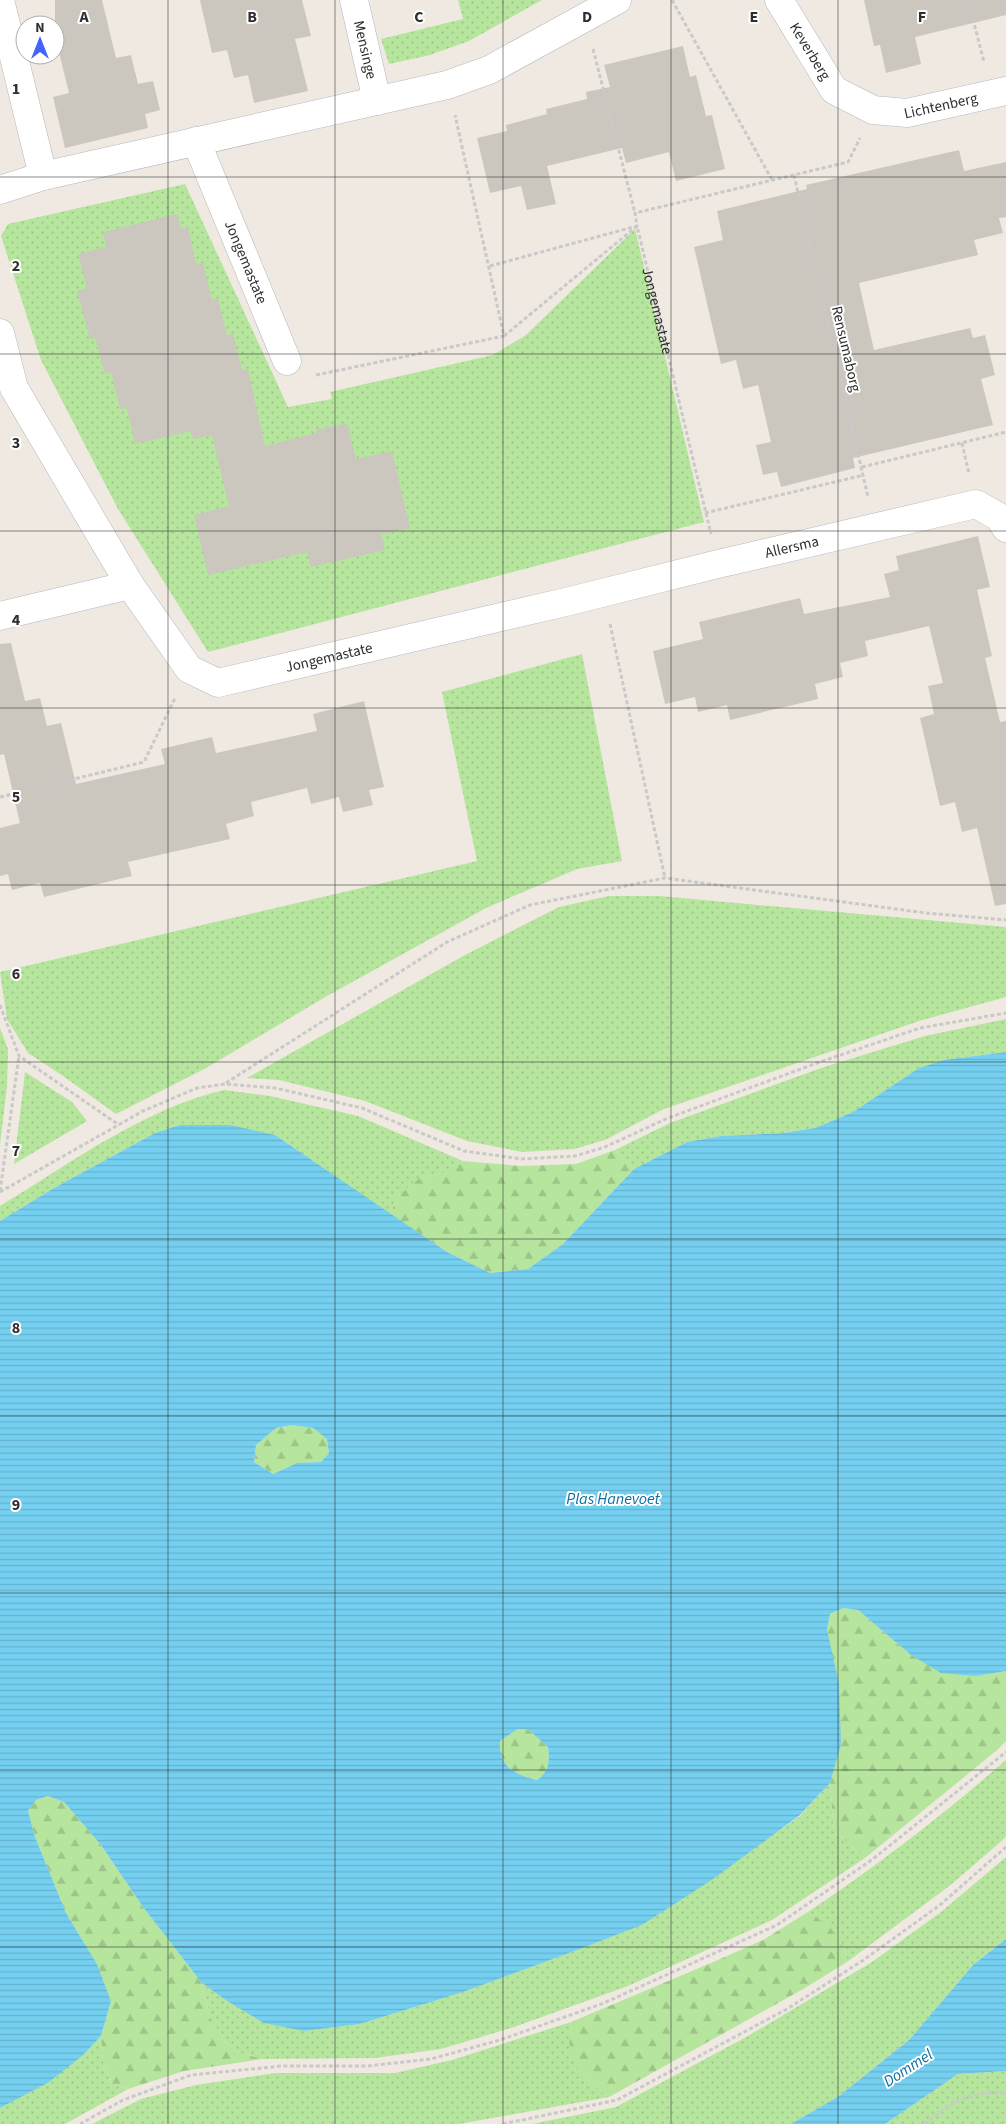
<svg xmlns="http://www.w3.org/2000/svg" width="1006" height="2124" viewBox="0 0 1006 2124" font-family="'Source Sans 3',sans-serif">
<defs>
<pattern id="grass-dots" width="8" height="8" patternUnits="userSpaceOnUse" patternTransform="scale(1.25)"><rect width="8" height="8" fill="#b6e59e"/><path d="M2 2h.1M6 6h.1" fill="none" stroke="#9dc588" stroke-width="1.8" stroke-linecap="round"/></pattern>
<pattern id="forest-firs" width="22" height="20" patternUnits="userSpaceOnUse" patternTransform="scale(1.25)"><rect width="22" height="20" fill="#b6e59e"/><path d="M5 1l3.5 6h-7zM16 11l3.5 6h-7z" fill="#9dc588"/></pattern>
<pattern id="water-rules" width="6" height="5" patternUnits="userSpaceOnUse" patternTransform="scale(1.25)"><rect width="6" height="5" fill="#75cff0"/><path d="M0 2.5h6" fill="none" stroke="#66b2ce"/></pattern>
</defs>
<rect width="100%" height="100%" fill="#efe9e1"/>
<path fill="url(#grass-dots)" d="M458,0h84l-73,41 -39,14 -41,9 -8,-25 82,-20z
M185,184l103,223 44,-8 -2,-7 163,-37 33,-20 109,-106 69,293 -496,130 -90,-143 -77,-149 -40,-124 7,-12z
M582,654l40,207 -45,8 -91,39 -159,88 -121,72 -90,46 -53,-38 -35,-23 -21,-34 -7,-47 477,-111 -35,-169z
M609,896h50l347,31v70l-87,24 -255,88 -59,31 -31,9 -52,3 -55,-11 -102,-40 -86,-21 -32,-2 218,-123 94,-48z
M1006,1019v33l-62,8 -25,8 -66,44 -38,16 -32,5 -62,3 -34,6 -53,27 -19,-19 55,-27 151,-55 104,-32z
M0,1028l8,21 -1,37 -7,59z
M25,1072l47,30 15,19 -73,43z
M224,1090l46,6 88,20 105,45 -17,11 -28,7 -20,17 -8,18 -115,-79 -95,-10 -25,8 -101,55 -54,33v-15c71,-43 143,-97 224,-116z
M1006,1760v76l-2,3 -56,48 -101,75c-3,-26 -19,-37 -39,-50 69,-46 135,-97 198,-152z
M830,1783l4,48 31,27 -93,62 -144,66 -114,41 -73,22 -66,9 -112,1 -23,-6 -15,-12 -14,-22 -10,-37 23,17 80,32 56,-7 103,-32 117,-43 62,-24 158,-109z
M1006,1857v82l-33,26 -64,75 -70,56 -48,28h-259l84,-17 132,-71 124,-74 69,-50z
M571,2022c-5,41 7,51 38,75l-150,27h-367l49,-25 55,-14 79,-12h120l57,-13z
M101,2036l2,25 8,22 17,6 -63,35h-65v-16c40,-22 69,-38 101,-72z
M1006,2071v53h-121l73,-50z"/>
<path fill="url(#forest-firs)" d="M615,1150l19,19 -71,75 -35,25 -38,4 -43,-21 -57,-38 8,-18 20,-17 27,-7 18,-11 58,5 55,-2z
M292,1425l21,3 14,11 2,14 -8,9 -24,1 -24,11 -19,-12 2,-17 20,-17z
M843,1608l15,2 53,45 65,21 30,-5v70l-10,10 -131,107 -31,-27 -4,-48 11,-38 -14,-115 3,-16z
M518,1729l11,1 19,17c2,14 1,25 -11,33 -22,-6 -39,-14 -37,-39z
M48,1796l16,6 37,43 42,62 58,75 10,37 14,22 15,12 23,6 -79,12 -56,18 -17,-6 -8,-22 -2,-25 10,-35 -14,-37 -31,-51 -31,-76 -7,-26 8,-11z
M808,1912c21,13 36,24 39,50l-42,26 -196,109c-31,-24 -44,-34 -38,-75l140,-59 52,-23z"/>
<path fill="url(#water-rules)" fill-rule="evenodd" d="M1006,1052v619l-30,5 -35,-3 -30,-18 -53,-45 -15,-2 -13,6 -3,16 12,54 2,61 -11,38 -30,32 -87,64 -71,46 -62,24 -117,43 -103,32 -56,7 -40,-8 -40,-24 -23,-17 -58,-75 -42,-62 -37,-43 -16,-6 -12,4 -8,11 7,26 31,76 31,51 14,37 -10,35 -18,19 -34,27 -49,26v-887l54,-33 101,-55 25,-8h50l45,10 172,117 43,21 38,-4 35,-25 71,-75 53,-27 34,-6 62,-3 32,-5 38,-16 66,-44 25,-8zM292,1425l21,3 14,11 2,14 -8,9 -24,1 -24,11 -19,-12 2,-17 20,-17zM518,1729l11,1 19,17c2,14 1,25 -11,33 -22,-5 -39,-14 -37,-39z
M1006,1939v132l-48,3 -73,50h-94l48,-28 70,-56 64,-75z"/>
<path fill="#cbc7bf" d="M55,0h47l14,58 15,-3 7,29 15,-3 7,29 -15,4 3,14 -83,20 -12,-51 16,-4 -14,-57z
M200,0h102l9,36 -16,3 13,52 -54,12 -6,-28 -14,3 -7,-28 -15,3z
M864,0h142v15l-91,22 6,27 -35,9 -6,-28 -6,1z
M683,46l7,31 6,-2 10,41 6,-1 13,54 -49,12 -7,-29 -43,11 -4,-15 -75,18 9,38 -29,6 -6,-24 -31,7 -13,-55 30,-7 -1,-6 41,-11 -1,-5 41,-10 -1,-7 24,-5 -6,-22z
M959,150l5,21 42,-9v55l-7,1 4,15 -29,7 4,15 -119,28 15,67 96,-22 3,10 12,-3 10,40 -14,4 12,46 -140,33 2,10 -74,19 -4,-15 -14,3 -7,-30 15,-3 -13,-57 -15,4 -7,-29 -15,4 -27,-117 29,-7 -6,-29 90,-22 -1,-4z
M177,214l4,15 7,-2 8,37 7,-1 9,37 6,-2 9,37 6,-1 9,36 6,-1 17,77 51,-13v-3l31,-7 9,36 36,-8 18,77 -29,6 4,16 -74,17 -4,-15 -99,23 -14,-60 35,-9 -17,-71 -19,4 -2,-8 -56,13 -8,-36 -7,1 -9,-37 -6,2 -10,-37 -5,2 -13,-48 10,-3 -9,-34 28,-7 -3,-15z
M978,536l12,51 -13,3 15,66 -7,2 15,64 6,-1v183l-11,2 -18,-78 -15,4 -7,-30 -15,4 -20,-88 14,-4 -6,-28 15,-3 -14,-57 -64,15 3,15 -28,7 3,14 -28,7 3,15 -88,21 -3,-15 -29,7 -3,-15 -30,7 -12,-53 50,-12 -4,-17 101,-24 4,16 86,-17 -6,-23 15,-4 -3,-14z
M11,643l14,58 15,-3 7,28 14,-3 15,61 89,-20 -4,-15 51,-12 4,16 101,-22 -4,-17 51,-13 20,86 -15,3 4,15 -30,7 -4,-15 -28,7 -4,-16 -56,14 3,14 -28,8 4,15 -102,23 4,14 -88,21 -4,-14 -28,7 -4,-16 -8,2v-48l20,-5 -16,-69 -4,1v-111z"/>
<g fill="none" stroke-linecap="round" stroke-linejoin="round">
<defs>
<g id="minor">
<path d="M0,0l43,176"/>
<path id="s2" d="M354,0l23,101"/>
<path id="s3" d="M196,141l91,220"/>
<path d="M0,190l43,-14 404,-91 42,-15 128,-70"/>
<path id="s4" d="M0,333l14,55 116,197 59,84 29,14 352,-82 148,-37 258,-60 23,13 7,11"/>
<path d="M0,616l130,-31"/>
</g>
<g id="tertiary">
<path id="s5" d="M779,0l55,90 39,20 34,3 99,-22"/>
</g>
</defs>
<use href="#minor" stroke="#b4b7c1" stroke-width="29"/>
<use href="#tertiary" stroke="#b4b7c1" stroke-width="29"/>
<g stroke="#c9c9c9" stroke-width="3" stroke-dasharray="4 2.5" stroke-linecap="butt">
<path d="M672,0l100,180"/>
<path d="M968,0l16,62"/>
<path d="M593,49l42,164"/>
<path d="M794,175l74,322"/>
<path d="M490,266l147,-40 -2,-13 213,-51 12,-24"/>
<path id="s1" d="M504,336l133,-110 74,308"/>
<path d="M316,375l188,-39 -49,-221"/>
<path d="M962,443l7,31"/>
<path d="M862,467l144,-35"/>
<path d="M705,513l159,-38"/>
<path d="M610,624l55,254"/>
<path d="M0,797l144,-35 31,-64"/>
<path d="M0,1005l19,51 100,69"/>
<path d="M226,1083l221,-141 83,-37 135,-27 261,35 80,7"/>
<path d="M0,1191l19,-135"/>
<path d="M0,1192l143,-81 54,-23 28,-4 50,4 87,20 102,43 58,8 53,-3 30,-9 63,-29 149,-55 103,-35 86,-15"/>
<path d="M80,2124l43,-24 68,-25 91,-9h85l64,-7 69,-19 104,-37 173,-78 96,-66 133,-107"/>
<path d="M503,2124l114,-24 170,-91 75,-48 78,-56 66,-58"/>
<path d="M924,2124c30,-22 43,-33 82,-31"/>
</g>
<use href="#minor" stroke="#fff" stroke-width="28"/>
<use href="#tertiary" stroke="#fff" stroke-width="28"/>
</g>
<path fill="none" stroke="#2e2e2e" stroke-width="1" stroke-opacity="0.55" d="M168,0v2124M335,0v2124M503,0v2124M671,0v2124M838,0v2124M0,177h1006M0,354h1006M0,531h1006M0,708h1006M0,885h1006M0,1062h1006M0,1239h1006M0,1416h1006M0,1593h1006M0,1770h1006M0,1947h1006"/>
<g text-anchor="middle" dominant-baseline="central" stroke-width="4" stroke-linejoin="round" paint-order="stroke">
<g font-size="15" fill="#2e2e2e" stroke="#fff">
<text stroke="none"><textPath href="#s2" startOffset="51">Mensinge</textPath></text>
<text stroke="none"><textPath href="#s5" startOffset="60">Keverberg</textPath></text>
<text stroke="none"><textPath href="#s5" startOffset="218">Lichtenberg</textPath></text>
<text stroke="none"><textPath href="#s3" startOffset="131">Jongemastate</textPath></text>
<text stroke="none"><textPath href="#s1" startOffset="260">Jongemastate</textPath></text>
<text transform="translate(846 349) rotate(77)">Rensumaborg</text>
<text stroke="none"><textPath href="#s4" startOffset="1010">Allersma</textPath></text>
<text stroke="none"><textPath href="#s4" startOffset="534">Jongemastate</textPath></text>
</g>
<g font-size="16" font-style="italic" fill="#0d6fa3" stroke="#fff">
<text x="613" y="1499">Plas Hanevoet</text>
<text transform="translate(908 2068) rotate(-33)">Dommel</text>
</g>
</g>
<g font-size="16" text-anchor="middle" font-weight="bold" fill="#2e2e2e" stroke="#fff" stroke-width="4" stroke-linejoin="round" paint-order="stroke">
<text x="84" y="22">A</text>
<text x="252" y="22">B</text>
<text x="419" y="22">C</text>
<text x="587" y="22">D</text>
<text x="754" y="22">E</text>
<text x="922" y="22">F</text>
<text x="16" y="94">1</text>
<text x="16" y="271">2</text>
<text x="16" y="448">3</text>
<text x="16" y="625">4</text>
<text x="16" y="802">5</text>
<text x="16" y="979">6</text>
<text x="16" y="1156">7</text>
<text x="16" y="1333">8</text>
<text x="16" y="1510">9</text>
</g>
<g transform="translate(40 40)"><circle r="24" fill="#ffffff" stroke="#ababab"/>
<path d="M0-4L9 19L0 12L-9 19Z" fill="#4264fb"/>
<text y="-8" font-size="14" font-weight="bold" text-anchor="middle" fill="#2e2e2e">N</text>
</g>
</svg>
